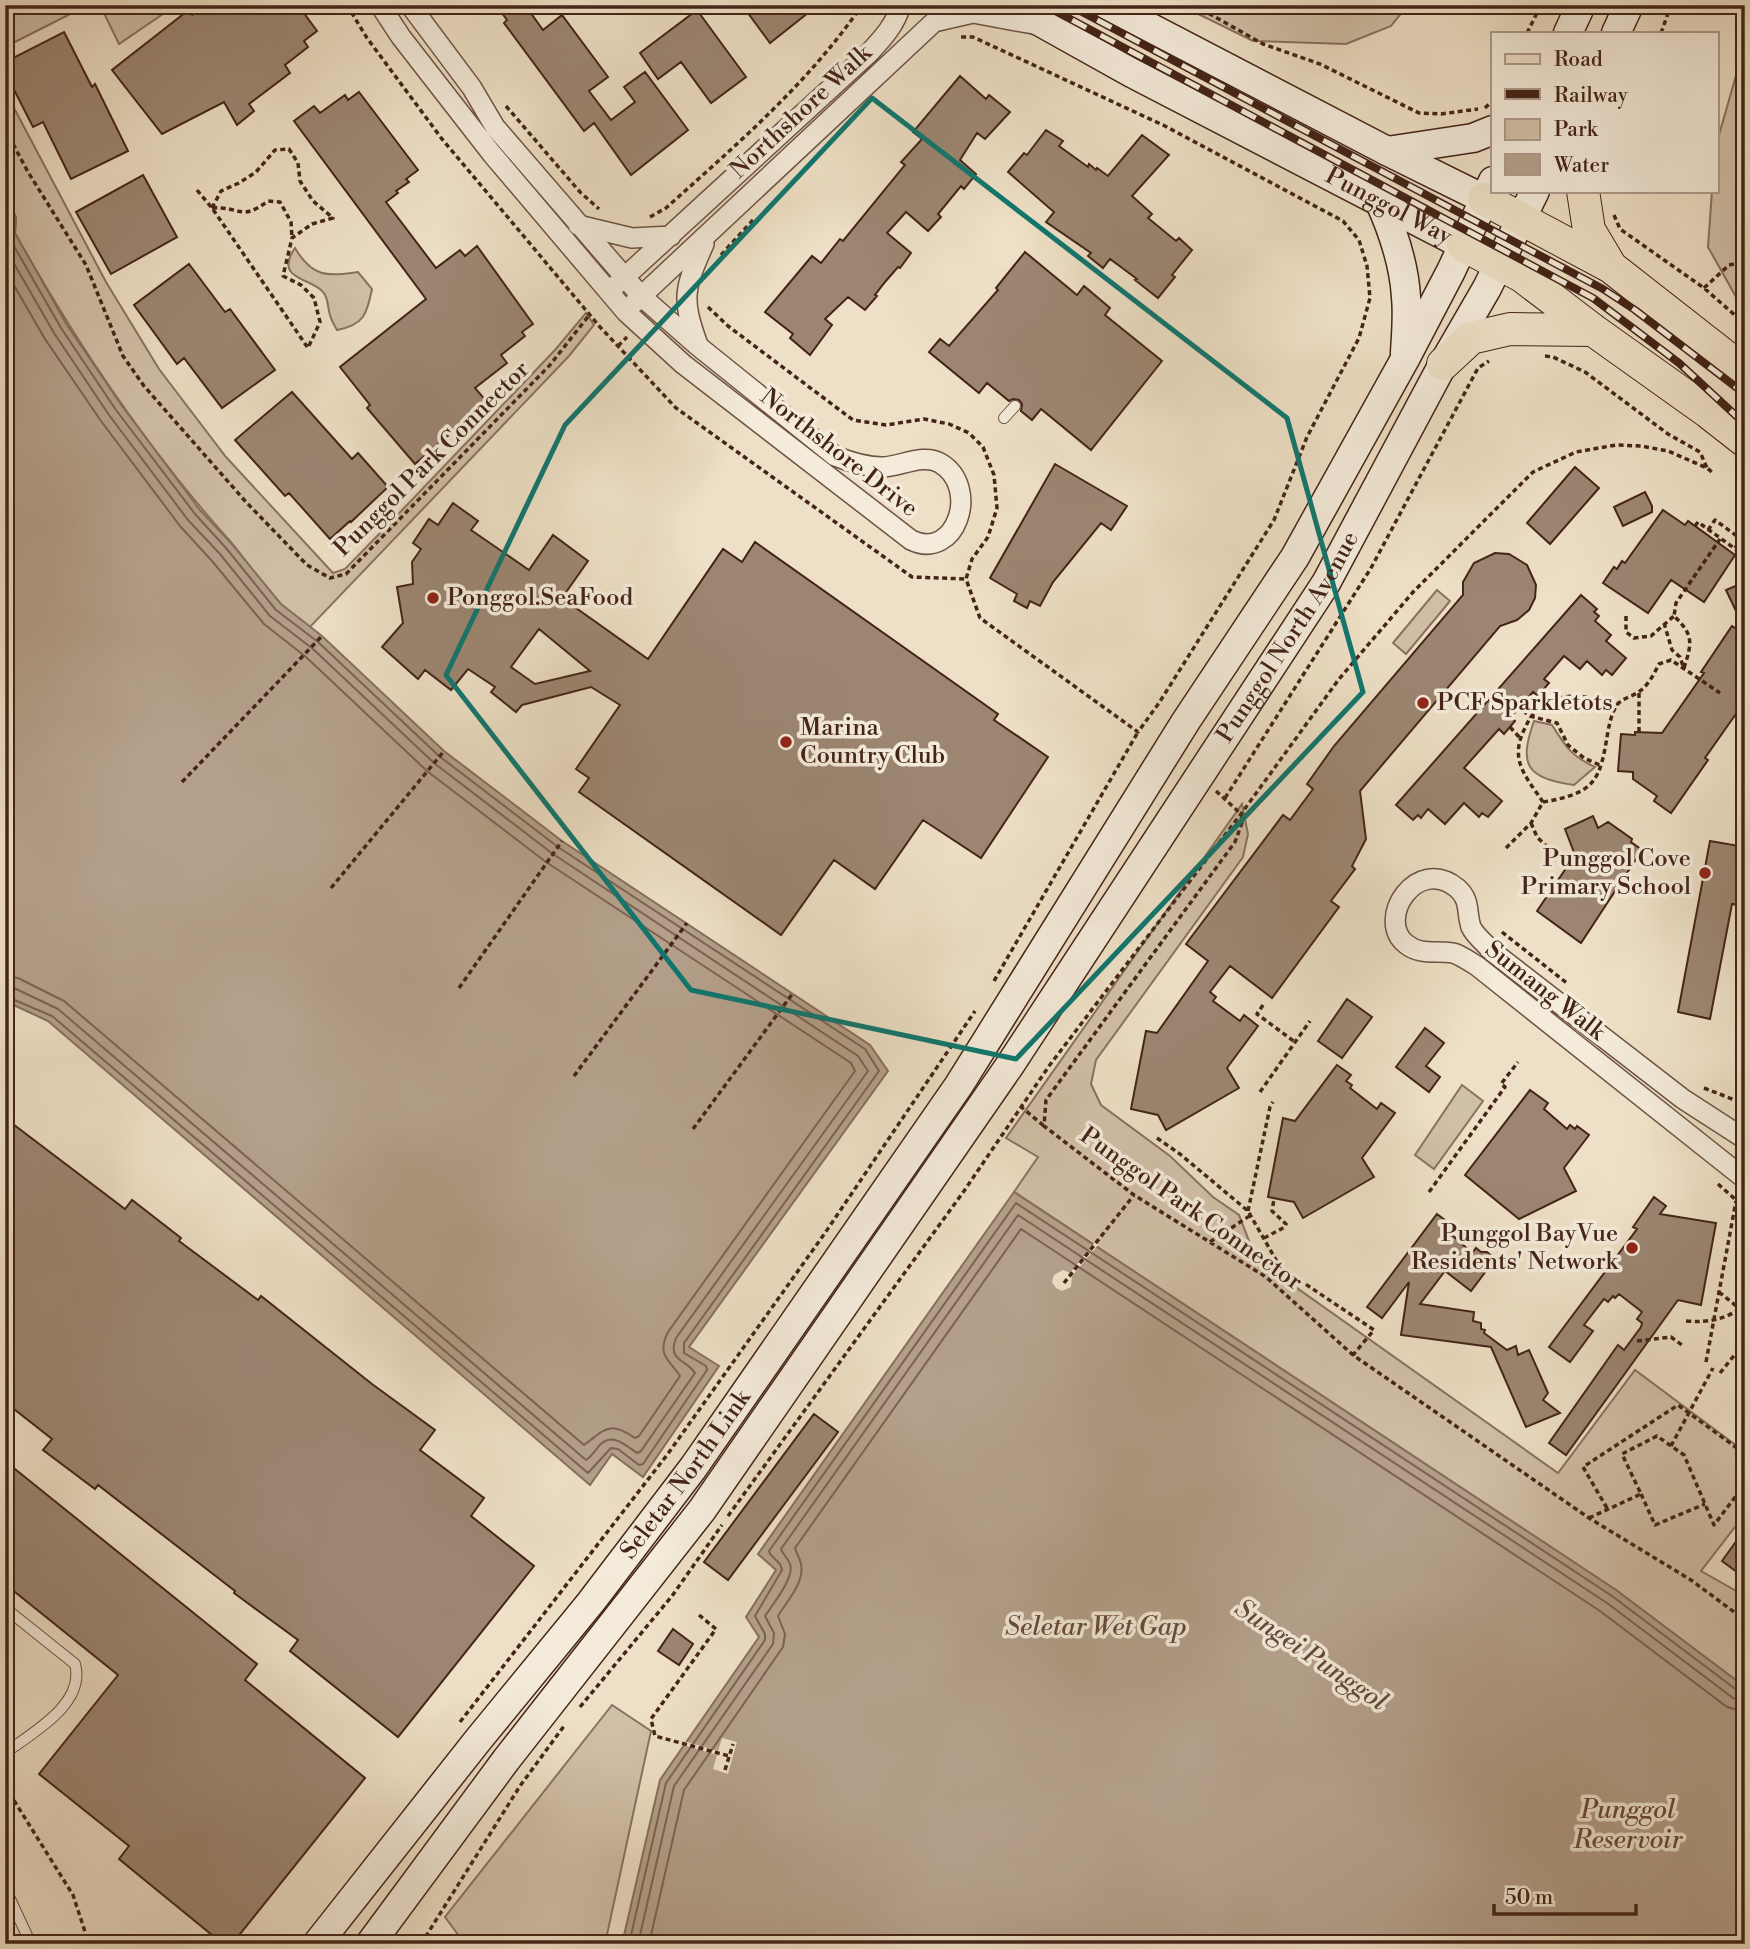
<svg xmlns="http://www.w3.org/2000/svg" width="1750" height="1949" viewBox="0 0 1750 1949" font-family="'Libre Bodoni',serif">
<rect width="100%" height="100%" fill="#eee0c6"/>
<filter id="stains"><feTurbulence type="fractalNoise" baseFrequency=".00286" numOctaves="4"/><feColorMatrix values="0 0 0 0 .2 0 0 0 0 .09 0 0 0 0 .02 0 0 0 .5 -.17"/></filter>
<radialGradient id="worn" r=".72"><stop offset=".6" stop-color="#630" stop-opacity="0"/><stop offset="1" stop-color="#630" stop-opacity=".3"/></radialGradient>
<path fill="#d1c0a8" stroke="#8a7260" stroke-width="2" d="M5,5h83l-83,42z
M100,5h76l-57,39z
M1180,5h228l-17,21 -45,18 -93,-3z
M1745,44v269l-37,-66 4,-56h5v-49z
M5,91l101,191 53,87 67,88 107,116 12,-4 40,-41 170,-178 31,-37 8,12 -25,31 -259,271c-10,-8 -21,-15 -30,-23 -18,-19 -33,-43 -50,-63 -81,-90 -149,-191 -209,-297l-6,-11 1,-16 -11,-22z
M295,248c17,29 32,29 63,24l14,17c-5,25 -8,36 -35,41 -2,-4 -6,-10 -7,-15 -3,-9 -1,-18 -9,-25 -13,-12 -47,-12 -26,-42z
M1437,590l13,11 -44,53 -13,-11z
M1534,721l18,4c14,22 19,31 43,42l-21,18c-47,-7 -56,-19 -40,-64z
M1242,804l6,30 -5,23 -147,203 -5,24 10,21 69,51 43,41 26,18 17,44 302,214 77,-103 110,82v62l-44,57 44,25v91l-129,-97 -602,-398 24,-35 -32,-19z
M1462,1085l21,16 -49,68 -19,-14z
M612,1705l39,26 -46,213h-140l-20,-27z"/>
<path fill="#b4a08b" stroke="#876e5d" stroke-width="2" d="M5,195l11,23 -1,15 52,92 55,81 78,104 31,33 50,61 41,32 122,115 118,90 308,204 18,26 -199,276 30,19 -76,111 -31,-23 -22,31 -542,-464 -43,-20z
M1014,1192l602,398 129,97v257h-1123l38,-164 99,-143 -13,-20 30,-47 -18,-16z"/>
<path fill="#eee0c6" d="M1095,1242l4,2 -27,32 -1,11 -9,4 -6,-3 -4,-6 2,-7 9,-5 7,3z
M722,1738l15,4 -9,32 -15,-5 4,-14 -37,-11 3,-3 35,10z"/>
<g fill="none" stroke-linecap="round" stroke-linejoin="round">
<path stroke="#7c6252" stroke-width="2" d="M5,212l3,6v16l7,14 46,80 55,82 79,104 31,34 50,62 42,32 121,114 119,91 307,202 14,22 -195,272v10l22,13 1,4 -64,94 -4,1 -21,-16 -7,-1 -23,25 -536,-457 -47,-20
M5,248l49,85 55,82 79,105 32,34 50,62 43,33 121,114 119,91 305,202 10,15 -192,267c-9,23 10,21 19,35l-54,78 -4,2c-13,-9 -26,-22 -39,-6 -4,5 -7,10 -12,13l-528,-451 -44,-21 -9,-1
M5,270l40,69 56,82 79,105 32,35 52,63 42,33 121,114 119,91 305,201 4,8 -187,261c-12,24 2,28 12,44l-41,60 -4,2c-27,-18 -30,-8 -51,7l-520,-444 -46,-23 -13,-2
M629,1944l37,-161 99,-143v-6l-10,-18 27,-46 -2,-6 -10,-10 -1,-3 247,-348 596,393 126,95 7,1
M638,1944l36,-158 99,-142 1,-11 -9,-17c8,-12 30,-39 25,-52 -2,-6 -7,-9 -9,-15l237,-334 589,388 126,95 12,3
M649,1944l35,-154 99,-143 2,-13 -7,-18c9,-15 27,-34 23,-52 -1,-6 -5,-11 -6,-16l226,-319 579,382 127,96 18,5"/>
</g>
<path fill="#9c8672" stroke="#442418" stroke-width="2" fill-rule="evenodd" d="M195,5h103l19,26 -13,10 4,6 -23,18 5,8 -41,31 5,7 -17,14 -13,-23 -62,32 -50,-64z
M496,5h29l18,25 19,-15 46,62 -19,14 22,29 24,-18 -11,-15 21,-15 43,58 -57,45 -37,-52 -10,8 -80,-108 3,-3z
M742,5h76l-48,38z
M697,10l49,67 -35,26 -30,-41 -23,17 -18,-26z
M64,32l28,55 3,-3 33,67 -57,28 -28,-57 -10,5 -28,-55v-10z
M960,76l26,23 3,-4 21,17 -25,27 -8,-6 -17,27 16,14 -12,15 -3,-3 -23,28 3,3 -13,14 -22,-19 -19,21 24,20 -11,15 -2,-1 -13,15 -10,13 2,1 -12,14 -17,-13 -23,22 7,6 -22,30 -20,-17 3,-4 -28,-22 47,-56 9,7 19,-24 3,2 62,-76 -4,-3 21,-23 -9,-7z
M359,92l59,78 -12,9 3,3 -13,9 2,2 -12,9 50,66 24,-18 5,6 12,-10 56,78 -11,8 3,4 -24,19 6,8 -32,25 12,14 -72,62 -48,-56 3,-3 -30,-38 86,-68 -132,-178 20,-15 6,7 25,-18 3,5z
M1046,130l17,11 -4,5 29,21 1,-3 7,6 1,-2 11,8 34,-41 27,20 -37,41 20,18 -4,4 28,23 3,-3 13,12 -20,25 3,2 -17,21 -23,-18 2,-1 -27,-20 -7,9 -15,-12 3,-3 -45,-31 8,-10 -46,-40 16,-19 3,2z
M143,175l34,62 -66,37 -35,-62z
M1025,252l52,43 7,-9 26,22 -5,7 57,46 -71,89 -50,-41 -9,11 -11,-9 1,-7 -3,-4 -6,-1 -4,2 -22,-18 -8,10 -50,-41 11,-13 9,7 49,-56 -2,-2z
M189,264l36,48 5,-3 45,61 -53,38 -38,-50 -7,6 -43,-59z
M292,392l60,67 6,-6 30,34 -37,35 -1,-1 -20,18 -41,-46 -4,3 -50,-56z
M1055,464l72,42 -16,24 -10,-7 -48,59 -13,24 -10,-5 -3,7 -13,-7 3,-7 -27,-16z
M1575,467l24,21 -49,56 -23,-21z
M1645,492l7,14v6l-29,14 -9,-19z
M453,503l25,18 -7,9 58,40 24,-35 35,26 -26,37 86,61 75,-110 19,13 13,-20 243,172 -4,6 54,37 -67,101 -58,-38 -48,69 -41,-29 -53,75 -202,-143 10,-14 -13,-9 44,-64 -29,-18 -69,18 -6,7 -25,-20 4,-5 -27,-18 -17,21 -26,-20 -7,9 -36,-32 21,-24 -6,-36 16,-3 -1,-22 9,-13 -8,-6 16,-24 9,6zM539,629l51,42 -55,13 -24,-17z
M1663,510l22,15 3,-4 47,34 -31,47 -33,-22 -23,33 -45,-30 11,-16 3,2 5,-8 3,2z
M1495,553l14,1 18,11 9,20 -1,13 -6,12 -12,10 -17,6 -140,165 6,48 -14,27 3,3 -24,32 8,6 -67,91 -42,-32 -20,26 6,5 -3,4 27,20 4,-6 14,11 -31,42 12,20 -73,42 -8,-15 -27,-6 15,-78 11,2 51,-72 -22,-17 97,-129 7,5 23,-31 -6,-5 27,-38 129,-151v-13l11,-19z
M1745,582v48l-19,-40z
M1581,595l16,14 -3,3 5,4 -4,5 16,14 -5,6 20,17 -14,17 -6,-5 -4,5 -15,-14 -7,8 -16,-13 -20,23 5,4 -11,13 -5,-4 -22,25 4,4 -11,13 -5,-5 -35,39 38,33 -14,16 -6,-4 -3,4 -15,-14 -19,21 -17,-15 -7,9 -3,-3 -5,5 -17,-15z
M1732,626l13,9v66l-40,57 3,2 -37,53 -17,-12 3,-5 -24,-17v-7l-15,-1 3,-37 14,1v-3l27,1 42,-60 -3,-1z
M1593,816l5,12 10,-6 24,17 -1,3 11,8 -61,93 -44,-32 38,-56 -10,-26z
M1710,841l35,6v59l-13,-2 -22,115 -32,-7z
M1347,999l25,18 -30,41 -24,-17z
M1425,1028l19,15 -18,23 14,11 -11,15 -33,-25z
M1337,1065l14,10 -5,6 6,4 -2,3 27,21 4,-6 14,10 -33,45 12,19 -71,41 -9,-16 -26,-5 15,-79 12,3z
M1530,1090l18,13 -4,6 23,20 3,-4 5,4 2,-3 12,9 -25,33 12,23 -57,28 -54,-44z
M5,1118l120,91 7,-9 49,38 -2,3 79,59 3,-4 111,88 63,46 -15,20 64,48 -13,18 63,50 -136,171 -108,-86 8,-11 -64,-47 1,-2 -137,-106 -3,4 -52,-39 9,-11 -47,-37z
M1654,1197l12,9 -6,8 56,9 -15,82 -23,-5 -112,155 -17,-12 69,-98 6,5 17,-23 1,-4 -5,-4 5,-7 -23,-18 -4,4 -2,-2 -5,6 -4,-3 -20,26 9,6 -23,31 -21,-15 88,-118 -4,-2z
M1437,1214l17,13 -4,6 22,20 4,-5 5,4h6l8,7 -24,32 -26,-20 -25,33 54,8 -1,9 8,2v6l4,1 -1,3 23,17 9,-4 2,9 11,-5 19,43 -5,7 17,13 -34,14 -35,-80 -90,-12 8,-53 -27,36 -15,-11z
M814,1414l24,18 -110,148 -24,-18z
M5,1461l252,203 -12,16 120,98 -133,166h-9l-104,-85 10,-13 -90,-72 79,-99 -113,-91z
M1745,1529v49l-23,-17z
M673,1629l20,15 -14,21 -21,-14z"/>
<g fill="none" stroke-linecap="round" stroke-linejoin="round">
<defs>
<path id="lane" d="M1004,418l11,-12
M5,1608l70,56c11,40 -43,69 -70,89
M5,1888l26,56"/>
<path id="street" d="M380,5l21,32 91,117 134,158 57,52 228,176c45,22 70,-53 29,-77 -17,-10 -40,4 -58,4 -17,0 -32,-5 -47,-11l-137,-110 -57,-50 -146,-169 -23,-39 -62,-83
M578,225l54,13 39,-2
M616,285l253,-232c14,-15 26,-28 32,-48
M634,303l300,-281 39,-9 60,11
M698,345c-17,-47 -14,-56 6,-101
M1745,1139l-62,-40 -190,-147c-7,-8 -18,-16 -22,-25 -5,-15 0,-27 -14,-39 -40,-33 -82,31 -51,56 15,12 30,6 47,9 8,2 17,9 24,13l268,213"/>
<g id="secondary">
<path id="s1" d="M1010,5l120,67 333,173"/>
<path d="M1107,5l280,146 97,48"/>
<path d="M1568,33l13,-28"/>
<path d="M1616,33l13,-28"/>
<path d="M1387,151l86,-13 20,-8"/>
<path d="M1379,200c14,31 25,63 27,97 2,18 0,37 -1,56"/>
<path id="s2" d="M317,1944l161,-204 113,-138 102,-134 266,-383 227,-364 109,-164 110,-198 46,-88 42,-90"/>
<path id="s3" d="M370,1944l136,-184 196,-250 308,-445 316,-482 117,-219 44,-76 48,-97"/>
</g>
<path id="primary" d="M1583,191l6,39 22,37
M1484,199l127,68 134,105
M1463,245l59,31 71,54 115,82 37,29
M1443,364l28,-26 39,-9 83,1"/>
</defs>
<use href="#lane" stroke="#6e5344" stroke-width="12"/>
<use href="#street" stroke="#6e5344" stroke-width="22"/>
<use href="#secondary" stroke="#442418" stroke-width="31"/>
<use href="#primary" stroke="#442418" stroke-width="34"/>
<path stroke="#442418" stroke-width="3.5" stroke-dasharray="5 3.5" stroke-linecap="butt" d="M347,5l20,33 75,101 158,188 76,81 236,169 54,2
M1194,5l69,39 57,20 99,49 22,1 37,-5
M191,15l11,-10
M1527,33l14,-28
M1661,33l10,-28
M506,106l74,86 19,17
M1485,108l8,-8
M5,129l23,43 58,93 37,91 21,30 102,116 61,63 23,13 16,-4 204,-209 40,-51
M197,190l15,18 96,140
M212,208l9,-17 18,-8 17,-11 19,-22 14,-1 9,14 2,18 13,20 20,17 -21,6 -20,14 -9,38 18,9 13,13 6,24 -12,26
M212,208c29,-2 28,14 56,-7l12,1 11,20 1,16
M1614,215l6,14 84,59 41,36
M650,217l16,-9c69,-62 143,-125 196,-203
M721,255l32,-35
M1704,288l25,-23 16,-3
M708,307l20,19 125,94 33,5 38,-6 25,5 20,9 14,14 11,28 3,33 -9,29 -16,22 -6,20 14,39 158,114 21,-29 115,-183 33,-83 52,-99 11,-40 -3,-32 -8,-26 -16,-19 -178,-95 -192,-89h-14
M618,346l9,-9
M1545,356l8,1 32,15 83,62 32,18 7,16
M1695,526l3,-4 47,34
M1708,530l7,-10 26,19 -6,9
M1626,616v16l8,6 17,-2 23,-20
M1664,623l8,27 8,7 3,9
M1684,668c8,-25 10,-33 -10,-52l2,-13 44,-64
M1516,706l14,10 27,7 11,22 16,13 18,8
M1510,727l10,11
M1639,732v-40
M182,782l140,-146
M1216,791l25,23 1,9 -7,19 -189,258 -2,26 90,69 132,82 87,78 236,163 102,62 54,40
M1225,798l146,-230 107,-200 11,-7
M1543,802c53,-9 57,-21 65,-71 2,-9 4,-19 9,-26 5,-7 17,-9 23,-14 9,-7 14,-17 19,-27l12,-4 49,33
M1531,823l6,14 21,20
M1506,848l25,-25 12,-21c-9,-14 -21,-27 -24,-43 -2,-10 1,-22 6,-31 18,-41 56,-34 93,-24
M331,888l113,-137
M1502,932l66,52
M994,981l144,-249
M459,988l103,-147
M1263,1005l-6,9 38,28
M574,1076l113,-153
M1704,1088l41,16
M1260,1092l50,-71
M1020,1106l24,20
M693,1129l100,-136
M1157,1138l23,16 68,57 32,56 94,63 -21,25
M1718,1184l27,24
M1429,1192l76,-105 -4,-3 17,-22
M1248,1211l22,-104 3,-5
M1264,1238l21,-11 1,-3 -14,-13 2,-12
M1210,1242l41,-27
M1064,1283l70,-88
M1719,1292l26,21
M1686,1321c24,2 39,-2 59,-15
M1637,1341l34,-4 11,8
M1706,1362l30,-161
M1720,1373l25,-31
M1671,1446l42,-78
M1641,1494l14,31 50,-21
M1607,1508l-24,-41 95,-62 67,49
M728,1516l236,-325 85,-125 192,-252 98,-135 75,-88 119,-119 43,-20 40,-7 25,1 27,5 39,17 6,5
M1589,1518l52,-24 -19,-40 35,-18 27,19 30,70 31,-41
M699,1615l17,14 -65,90 4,17 74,20
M580,1707l92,-111 50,-71
M460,1722l207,-267 158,-222 150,-222
M725,1770l8,-26
M5,1786l68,109 16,49
M421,1944l99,-158 44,-60"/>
<use href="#lane" stroke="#f4ebda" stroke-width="10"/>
<use href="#street" stroke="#f4ebda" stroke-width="19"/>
<use href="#secondary" stroke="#f4ebda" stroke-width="28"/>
<use href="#primary" stroke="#eee0c6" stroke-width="32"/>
<defs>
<path id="rail" d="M1044,5l549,293 86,65 66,61
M1069,5l534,284 32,21 110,84"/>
</defs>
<use href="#rail" stroke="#442418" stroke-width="8"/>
<use href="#rail" stroke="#f4ebda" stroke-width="5" stroke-dasharray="16" stroke-linecap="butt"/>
</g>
<path fill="none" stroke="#0f766e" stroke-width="5" stroke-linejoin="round" d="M872,98l415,320 76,274 -347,367 -325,-69 -245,-315 119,-250z"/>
<g fill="#8f2418" stroke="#f4ebda" stroke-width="2.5">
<circle cx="433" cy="598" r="7"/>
<circle cx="1423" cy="703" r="7"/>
<circle cx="786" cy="742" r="7"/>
<circle cx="1705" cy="873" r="7"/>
<circle cx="1632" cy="1248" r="7"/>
</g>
<g text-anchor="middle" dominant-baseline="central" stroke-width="7" stroke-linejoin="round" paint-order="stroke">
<g font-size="24" fill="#442418" stroke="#f4ebda">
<text transform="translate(801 112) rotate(-43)">Northshore Walk</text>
<text stroke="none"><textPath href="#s1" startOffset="429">Punggol Way</textPath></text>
<text transform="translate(839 453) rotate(38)">Northshore Drive</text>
<text transform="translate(432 459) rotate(-45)">Punggol Park Connector</text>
<text stroke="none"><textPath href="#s3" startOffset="1598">Punggol North Avenue</textPath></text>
<text transform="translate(1545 991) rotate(38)">Sumang Walk</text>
<text transform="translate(1191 1209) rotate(35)">Punggol Park Connector</text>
<text stroke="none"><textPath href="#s2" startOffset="597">Seletar North Link</textPath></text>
</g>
<g font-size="24" fill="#442418" stroke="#f4ebda" text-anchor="start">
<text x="447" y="598">Ponggol.SeaFood</text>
<text x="1437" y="703">PCF Sparkletots</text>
<text x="800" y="728">Marina<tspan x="800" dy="28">Country Club</tspan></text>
<text x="1691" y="859" text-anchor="end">Punggol Cove<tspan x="1691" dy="28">Primary School</tspan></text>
<text x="1618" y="1234" text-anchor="end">Punggol BayVue<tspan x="1618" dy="28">Residents' Network</tspan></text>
</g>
<g font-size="26" font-style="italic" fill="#66493a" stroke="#f4ebda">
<text x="1096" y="1627">Seletar Wet Gap</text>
<text transform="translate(1311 1655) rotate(34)">Sungei Punggol</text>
<text x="1628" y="1810">Punggol<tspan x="1628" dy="30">Reservoir</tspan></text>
</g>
</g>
<rect width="1750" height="1949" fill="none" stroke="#eee0c6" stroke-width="28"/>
<rect x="7" y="7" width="1736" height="1935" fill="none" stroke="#442418" stroke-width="3.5"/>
<rect x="14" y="14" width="1722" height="1921" fill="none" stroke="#442418" stroke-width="2"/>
<rect x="1491" y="32" width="228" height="161" fill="#f4ebda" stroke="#ae9b8c" stroke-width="2"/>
<rect x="1505" y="54" width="35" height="10" fill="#eee0c6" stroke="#ae9b8c" stroke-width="2"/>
<text x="1554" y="66" font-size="21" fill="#442418">Road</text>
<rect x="1505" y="89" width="35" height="10" fill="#442418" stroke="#ae9b8c" stroke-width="2"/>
<text x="1554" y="102" font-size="21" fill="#442418">Railway</text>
<rect x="1505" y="119" width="35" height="21" fill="#d1c0a8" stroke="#ae9b8c" stroke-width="2"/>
<text x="1554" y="136" font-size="21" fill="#442418">Park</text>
<rect x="1505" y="154" width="35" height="21" fill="#b4a08b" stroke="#ae9b8c" stroke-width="2"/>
<text x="1554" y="172" font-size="21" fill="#442418">Water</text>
<path d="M1494 1904v10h142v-10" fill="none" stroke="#442418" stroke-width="3.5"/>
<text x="1505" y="1904" font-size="21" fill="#442418" stroke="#f4ebda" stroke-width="5" paint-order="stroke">50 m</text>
<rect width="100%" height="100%" filter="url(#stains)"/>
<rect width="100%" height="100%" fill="url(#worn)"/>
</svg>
